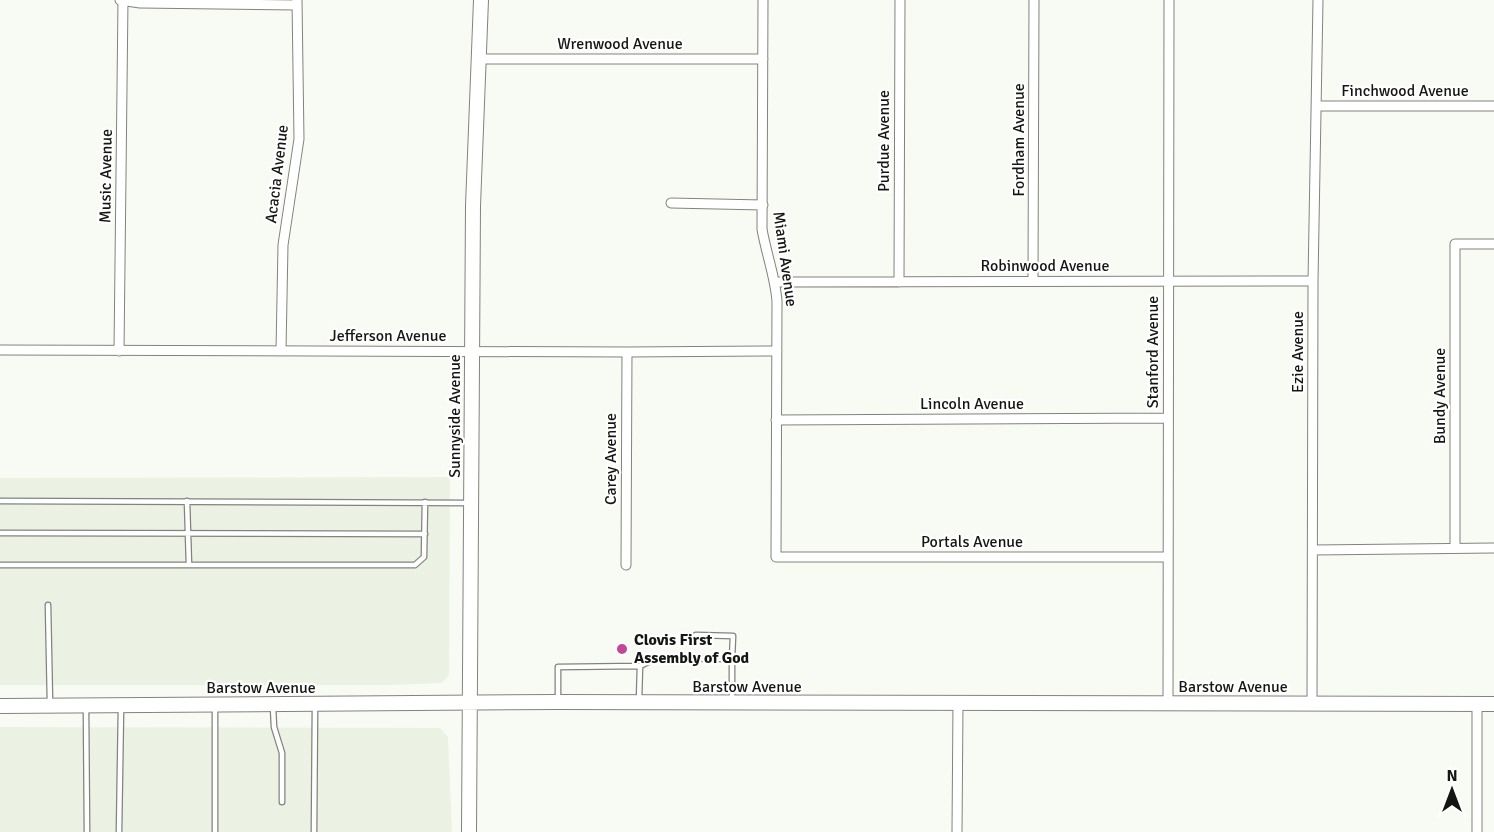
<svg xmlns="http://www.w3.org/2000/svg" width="1494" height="832" viewBox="0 0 1494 832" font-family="Signika,sans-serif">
<rect width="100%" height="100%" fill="#f8fbf3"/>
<path fill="#ecf2e3" d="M450,477l-1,198 -7,8 -49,2h-393v-207z
M0,727l440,1 8,9 4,95h-452z"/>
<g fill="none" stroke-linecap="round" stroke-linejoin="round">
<defs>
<path id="service" d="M0,501l469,2
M187,501l2,64
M0,533l425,1
M0,565h415l9,-8 1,-55
M48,605l2,98
M696,635l37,1 -1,23
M558,699v-32l82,-1
M639,700l1,-34 16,-8 76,1v41
M273,707l1,20 8,26v49
M86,708l1,124
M119,832l2,-124
M215,832v-124
M314,832l1,-125"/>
<path id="minor" d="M120,0l20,3 157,2
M763,0l-1,229c4,24 13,47 15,72l-1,256h391
M478,59h285
M1317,106h177
M671,203l92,2
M1033,280l1,-280
M776,282l537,-1
M899,282l1,-282
M0,350l627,2 150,-1
M119,351l4,-351
M281,351l2,-106 16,-106 -2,-139
M776,420l392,-2
M1455,548v-304h39
M1314,550l180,-2
M626,565l1,-213
M1168,703l1,-703
M1312,704l1,-423 5,-281
M957,832l1,-128
M1477,832v-128"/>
<path id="secondary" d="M0,706l557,-4 937,2
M469,832l4,-626 8,-206"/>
</defs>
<use href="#service" stroke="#81847d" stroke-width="7"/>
<use href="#minor" stroke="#81847d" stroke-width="11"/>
<use href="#secondary" stroke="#81847d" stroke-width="16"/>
<use href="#service" stroke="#fff" stroke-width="4.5"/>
<use href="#minor" stroke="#fff" stroke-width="9"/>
<use href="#secondary" stroke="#fff" stroke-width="14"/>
</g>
<circle fill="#c34797" stroke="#fff" stroke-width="2" cx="622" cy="649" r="6"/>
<g text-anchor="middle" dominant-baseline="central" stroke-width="4.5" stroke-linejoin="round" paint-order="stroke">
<g font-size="16" fill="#141613" stroke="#fff">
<text x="620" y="44">Wrenwood Avenue</text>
<text x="1405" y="91">Finchwood Avenue</text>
<text transform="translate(1019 140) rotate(-90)">Fordham Avenue</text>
<text transform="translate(884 141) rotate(-90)">Purdue Avenue</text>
<text transform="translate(277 174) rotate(-83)">Acacia Avenue</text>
<text transform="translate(106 176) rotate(-89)">Music Avenue</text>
<text transform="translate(785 259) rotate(82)">Miami Avenue</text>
<text x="1045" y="266">Robinwood Avenue</text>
<text x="388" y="336">Jefferson Avenue</text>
<text transform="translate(1153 352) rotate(-90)">Stanford Avenue</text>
<text transform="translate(1298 352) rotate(-90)">Ezie Avenue</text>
<text transform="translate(1440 396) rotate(-90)">Bundy Avenue</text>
<text x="972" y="404">Lincoln Avenue</text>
<text transform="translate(455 416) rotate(-90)">Sunnyside Avenue</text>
<text transform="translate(611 459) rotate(-90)">Carey Avenue</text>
<text x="972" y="542">Portals Avenue</text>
<text x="747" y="687">Barstow Avenue</text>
<text x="1233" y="687">Barstow Avenue</text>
<text x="261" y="688">Barstow Avenue</text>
</g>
<g font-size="16" font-weight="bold" fill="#141613" stroke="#fff" text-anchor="start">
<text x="634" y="640">Clovis First<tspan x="634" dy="18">Assembly of God</tspan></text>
</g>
</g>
<g transform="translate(1452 790)" stroke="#ffffff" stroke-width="4.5" paint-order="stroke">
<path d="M0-4.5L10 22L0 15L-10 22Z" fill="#141613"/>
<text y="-9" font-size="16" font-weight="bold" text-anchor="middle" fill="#141613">N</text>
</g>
</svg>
